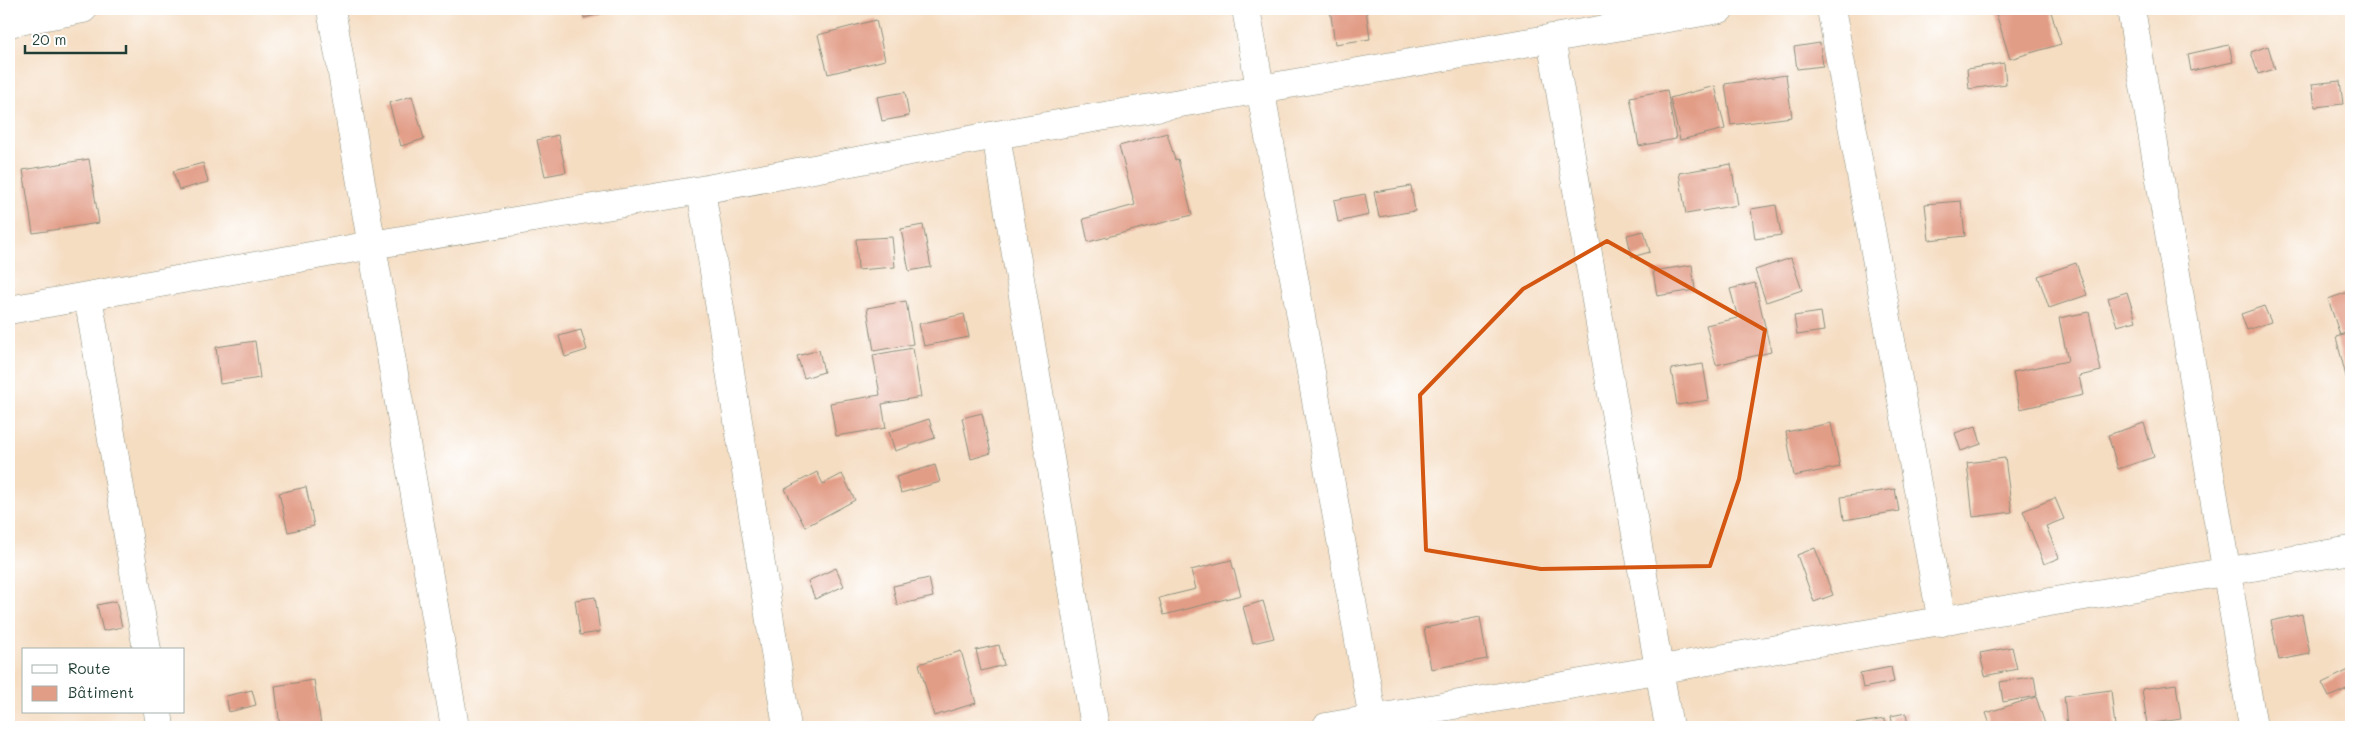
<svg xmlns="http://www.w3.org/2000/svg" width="2360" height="736" viewBox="0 0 2360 736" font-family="Mali,sans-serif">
<rect width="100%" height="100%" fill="#fff"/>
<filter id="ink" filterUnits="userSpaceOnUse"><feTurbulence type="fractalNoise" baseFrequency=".02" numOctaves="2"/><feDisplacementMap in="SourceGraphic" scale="10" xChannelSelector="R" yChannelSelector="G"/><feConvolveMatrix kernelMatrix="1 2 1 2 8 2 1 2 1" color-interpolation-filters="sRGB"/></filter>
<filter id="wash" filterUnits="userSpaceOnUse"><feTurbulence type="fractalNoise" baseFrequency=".0096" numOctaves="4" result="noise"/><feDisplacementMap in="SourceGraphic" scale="20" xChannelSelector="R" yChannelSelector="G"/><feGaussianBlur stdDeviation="1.12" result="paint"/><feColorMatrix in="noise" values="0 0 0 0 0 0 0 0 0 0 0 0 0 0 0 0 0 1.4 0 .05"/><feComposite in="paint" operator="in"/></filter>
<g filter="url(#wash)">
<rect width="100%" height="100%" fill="#f5ddc2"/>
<g id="blocks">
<path fill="#e29d87" d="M582,9h26v3l-24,6z
M1330,9h36l4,30 -35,5z
M1998,9h52l11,35 -51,15 -15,-49z
M876,20l9,40 -57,14 -10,-39z
M1820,43l3,23 -26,3 -3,-22z
M2229,45l4,17 -42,9 -3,-17z
M2268,46l7,23 -17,5 -7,-22z
M2004,63l2,21 -37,5 -2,-20z
M1786,75l6,42 -61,8 -6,-41z
M2340,81l3,23 -28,3 -3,-23z
M1715,86l10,43 -45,11 -10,-42z
M1667,90l9,49 -37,7 -9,-49z
M905,92l4,24 -27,5 -5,-24z
M412,96l12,43 -23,7 -12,-43z
M1167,133l8,27 3,-1 14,56 -104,27 -5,-23 52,-14 -16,-59z
M558,135l8,37 -21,4 -8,-36z
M89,159l10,64 -66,10 -10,-63z
M203,163l5,19 -29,8 -6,-19z
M1731,164l7,41 -52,9 -7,-41z
M1411,186l4,25 -36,6 -5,-25z
M1365,194l4,21 -31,7 -4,-22z
M1961,201l4,35 -36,4 -4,-36z
M1776,205l5,30 -26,4 -4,-30z
M923,225l8,42 -22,4 -8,-42z
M1644,231l6,21 -18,5 -5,-22z
M892,237l3,30 -37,3 -2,-31z
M1791,258l11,32 -36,12 -11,-32z
M2076,263l11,32 -38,13 -11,-32z
M1692,265l3,25 -38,6 -4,-25z
M1755,283l16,69 -55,13 -10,-40 32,-7 -8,-29z
M2351,291v40l-11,4 -12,-36z
M2127,292l9,29 -19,5 -9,-28z
M906,301l7,43 -39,7 -7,-43z
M2264,306l7,16 -24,8 -6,-16z
M1821,312l3,19 -27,4 -3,-19z
M2089,312l12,59 -22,5 4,19 -63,14 -7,-37 55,-11 -9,-43z
M964,314l5,23 -45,9 -5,-22z
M581,330l6,20 -22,7 -6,-21z
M2351,333v50l-3,1 -12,-47z
M255,341l5,37 -40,6 -4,-37z
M913,348l8,49 -39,7 4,24 -50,8 -6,-33 50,-8 -7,-40z
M819,350l5,22 -20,6 -7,-22z
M1703,364l6,36 -32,5 -6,-36z
M982,413l9,40 -20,6 -9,-41z
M929,419l6,19 -40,13 -6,-19z
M1831,423l9,44 -46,9 -8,-44z
M2144,423l10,34 -36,12 -10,-34z
M1976,426l5,18 -20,7 -6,-18z
M2005,458l7,54 -39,5 -6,-54z
M935,465l5,17 -39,11 -5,-16z
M817,472l6,12 19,-10 13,26 -50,27 -20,-38z
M306,487l8,39 -26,6 -9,-39z
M1895,489l4,22 -55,9 -3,-23z
M2055,498l9,21 -18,7 13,32 -15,6 -21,-53z
M1815,548l18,47 -19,7 -17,-47z
M1231,560l10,35 -77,20 -5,-17 37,-9 -5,-19z
M836,568l8,18 -29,13 -7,-18z
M929,578l4,19 -36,8 -4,-19z
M595,597l5,35 -20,3 -5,-35z
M116,601l6,26 -19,4 -6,-26z
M1263,601l11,37 -21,5 -10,-36z
M2302,614l8,40 -31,6 -8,-39z
M1480,617l7,42 -56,10 -7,-41z
M999,645l5,20 -23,6 -5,-21z
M2012,647l5,22 -32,7 -5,-23z
M961,651l15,52 -42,13 -15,-52z
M1891,667l3,15 -31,6 -3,-15z
M2351,669v18l-22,10 -7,-14z
M2034,676l3,20 -34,6 -3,-20z
M314,680l7,45 -41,2 -5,-41z
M2176,684l5,35 -34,5 -5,-35z
M252,690l4,15 -27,7 -3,-16z
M2111,690l4,37h-48l-3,-31z
M2036,697l10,30h-55l-5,-14z
M1906,713l2,14h-15l-2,-11z
M1885,719l1,8h-37l-1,-2z"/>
</g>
</g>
<g filter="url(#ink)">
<use href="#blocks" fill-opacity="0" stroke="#8a8d7b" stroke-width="1"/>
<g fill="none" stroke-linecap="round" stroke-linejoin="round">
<defs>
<path id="street" d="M331,9l124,718
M1246,9l127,710
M1831,9l111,613
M2131,9l122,718
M9,23l74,-14
M1551,38l118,689
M996,135l99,592
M701,190l86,537
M88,296l59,354
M9,310l363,-65 329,-55 295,-55 724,-126
M158,712l2,15
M1326,727l1025,-177"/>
</defs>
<use href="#street" stroke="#8a8d7b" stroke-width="29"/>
<use href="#street" stroke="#fff" stroke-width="28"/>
</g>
</g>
<path fill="none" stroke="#d45610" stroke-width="4" stroke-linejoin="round" d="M1607,241l158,89 -26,149 -29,87 -169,3 -115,-19 -6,-155 103,-106z"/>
<rect width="2360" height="736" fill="none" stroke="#fff" stroke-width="30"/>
<rect x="22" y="648" width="162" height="65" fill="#ffffff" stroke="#a5b1ae"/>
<rect x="32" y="665" width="25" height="8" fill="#ffffff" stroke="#a5b1ae"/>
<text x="68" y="674" font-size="15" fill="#1f3d34">Route</text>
<rect x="32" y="686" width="25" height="15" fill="#e29d87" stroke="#a5b1ae"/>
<text x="68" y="698" font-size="15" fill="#1f3d34">Bâtiment</text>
<path d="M25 45v8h101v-8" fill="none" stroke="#1f3d34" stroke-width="2.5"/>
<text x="32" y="45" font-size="15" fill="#1f3d34" stroke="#ffffff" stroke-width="4" paint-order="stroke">20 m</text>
</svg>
